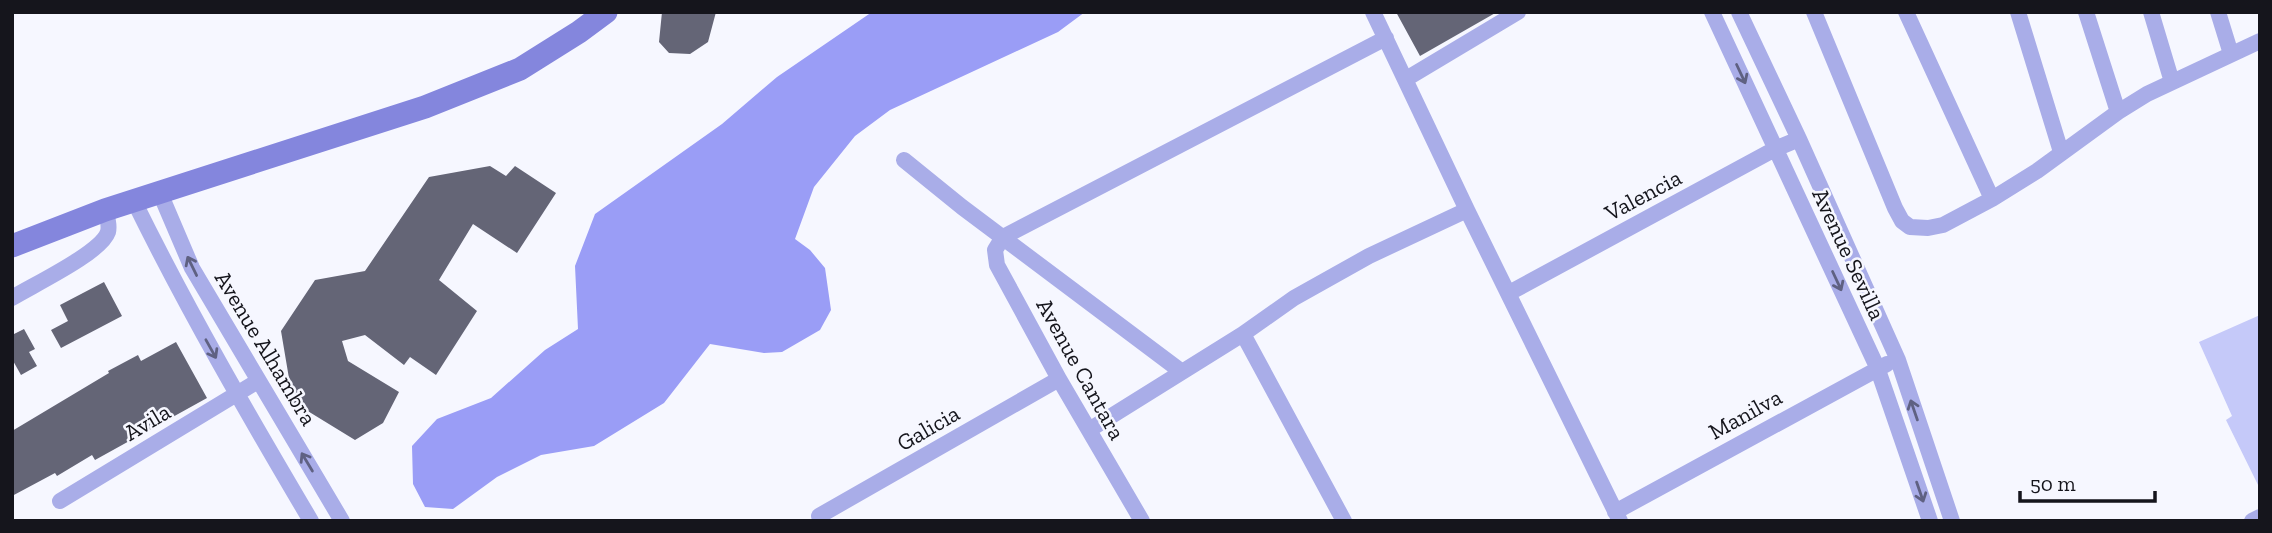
<svg xmlns="http://www.w3.org/2000/svg" width="2272" height="533" viewBox="0 0 2272 533" font-family="'Zilla Slab',serif">
<rect width="100%" height="100%" fill="#f6f7ff"/>
<path fill="#c5c9f9" d="M2260,315v174l-34,-69 6,-4 -33,-74z"/>
<path fill="#9a9df6" d="M872,12h213l-27,20 -168,78 -35,26 -41,51 -19,52 15,11 15,18 6,42 -11,20 -38,22 -18,1 -54,-9 -46,59 -70,43 -53,9 -44,22 -44,32 -28,-2 -12,-23 -1,-38 25,-27 54,-21 54,-48 33,-21 -3,-63 20,-52 127,-90 55,-47z"/>
<path fill="#646576" d="M662,12h54l-8,30 -18,12 -21,-1 -10,-11z
M1396,12h101l-77,44z
M490,166l16,10 9,-10 41,27 -39,60 -44,-29 -34,56 38,31 -41,64 -26,-18 -6,8 -39,-30 -23,6 6,20 51,31 -16,31 -28,17 -62,-38 -12,-71 34,-51 50,-9 64,-94z
M104,282l18,34 -61,32 -10,-18 17,-9 -8,-16z
M24,329l11,20 -6,3 8,14 -16,9 -9,-16v-24z
M176,342l31,56 -112,62 -3,-5 -35,21 -2,-3 -43,23v-65l97,-58 -1,-2 30,-16 3,6z"/>
<g fill="none" stroke-linecap="round" stroke-linejoin="round">
<path stroke="#a9ade8" stroke-width="16" d="M1373,12l94,198 153,311
M1712,12l165,355 53,154
M1739,12l60,127 99,221 54,161
M1814,12l81,196 7,13 8,6 18,1 15,-3 49,-26 45,-28 81,-59 29,-18 113,-53
M1906,12l86,187
M2018,12l43,140
M2086,12l32,100
M2151,12l21,70
M2218,12l13,42
M1406,79l112,-67
M904,160l58,47 220,165
M160,193l32,75 150,253
M134,201c54,110 115,215 177,320
M1003,237l383,-199
M1003,237l-8,13 2,15 62,114 83,142
M1509,293l266,-144 24,-10
M12,298c21,-13 89,-45 96,-66 2,-8 -1,-15 -3,-22
M1243,334l101,187
M1089,430l154,-96 51,-36 75,-42 98,-46
M60,501l198,-120
M1615,512l272,-148
M819,516l240,-137
M2252,521l8,-4"/>
<path stroke="#8486dd" stroke-width="23" d="M12,246l93,-36 320,-103 95,-38 59,-37 27,-20"/>
</g>
<defs><path id="oneway-shaft" d="M-6 0H5M1.5-3L5.5 0L1.5 3" fill="none" stroke-width="1.6" stroke-linecap="round" stroke-linejoin="round" transform="scale(1.75)"/></defs>
<g stroke="#5f6182">
<use href="#oneway-shaft" transform="translate(1741 74) rotate(65)"/>
<use href="#oneway-shaft" transform="translate(192 266) rotate(-116)"/>
<use href="#oneway-shaft" transform="translate(1837 281) rotate(65)"/>
<use href="#oneway-shaft" transform="translate(211 349) rotate(61)"/>
<use href="#oneway-shaft" transform="translate(1914 410) rotate(-109)"/>
<use href="#oneway-shaft" transform="translate(307 462) rotate(-121)"/>
<use href="#oneway-shaft" transform="translate(1920 492) rotate(71)"/>
</g>
<g text-anchor="middle" dominant-baseline="central" stroke-width="5" stroke-linejoin="round" paint-order="stroke">
<g font-size="23" fill="#15151c" stroke="#f6f7ff">
<text transform="translate(1643 195) rotate(-28)">Valencia</text>
<text transform="translate(1849 254) rotate(65)">Avenue Sevilla</text>
<text transform="translate(266 348) rotate(59)">Avenue Alhambra</text>
<text transform="translate(1081 369) rotate(61)">Avenue Cantara</text>
<text transform="translate(1745 414) rotate(-29)">Manilva</text>
<text transform="translate(147 422) rotate(-31)">Avila</text>
<text transform="translate(928 428) rotate(-30)">Galicia</text>
</g>
</g>
<rect width="2272" height="533" fill="none" stroke="#15151c" stroke-width="28"/>
<path d="M2020 491v10h135v-10" fill="none" stroke="#15151c" stroke-width="3.5"/>
<text x="2030" y="491" font-size="21" fill="#15151c" stroke="#f6f7ff" stroke-width="5" paint-order="stroke">50 m</text>
</svg>
